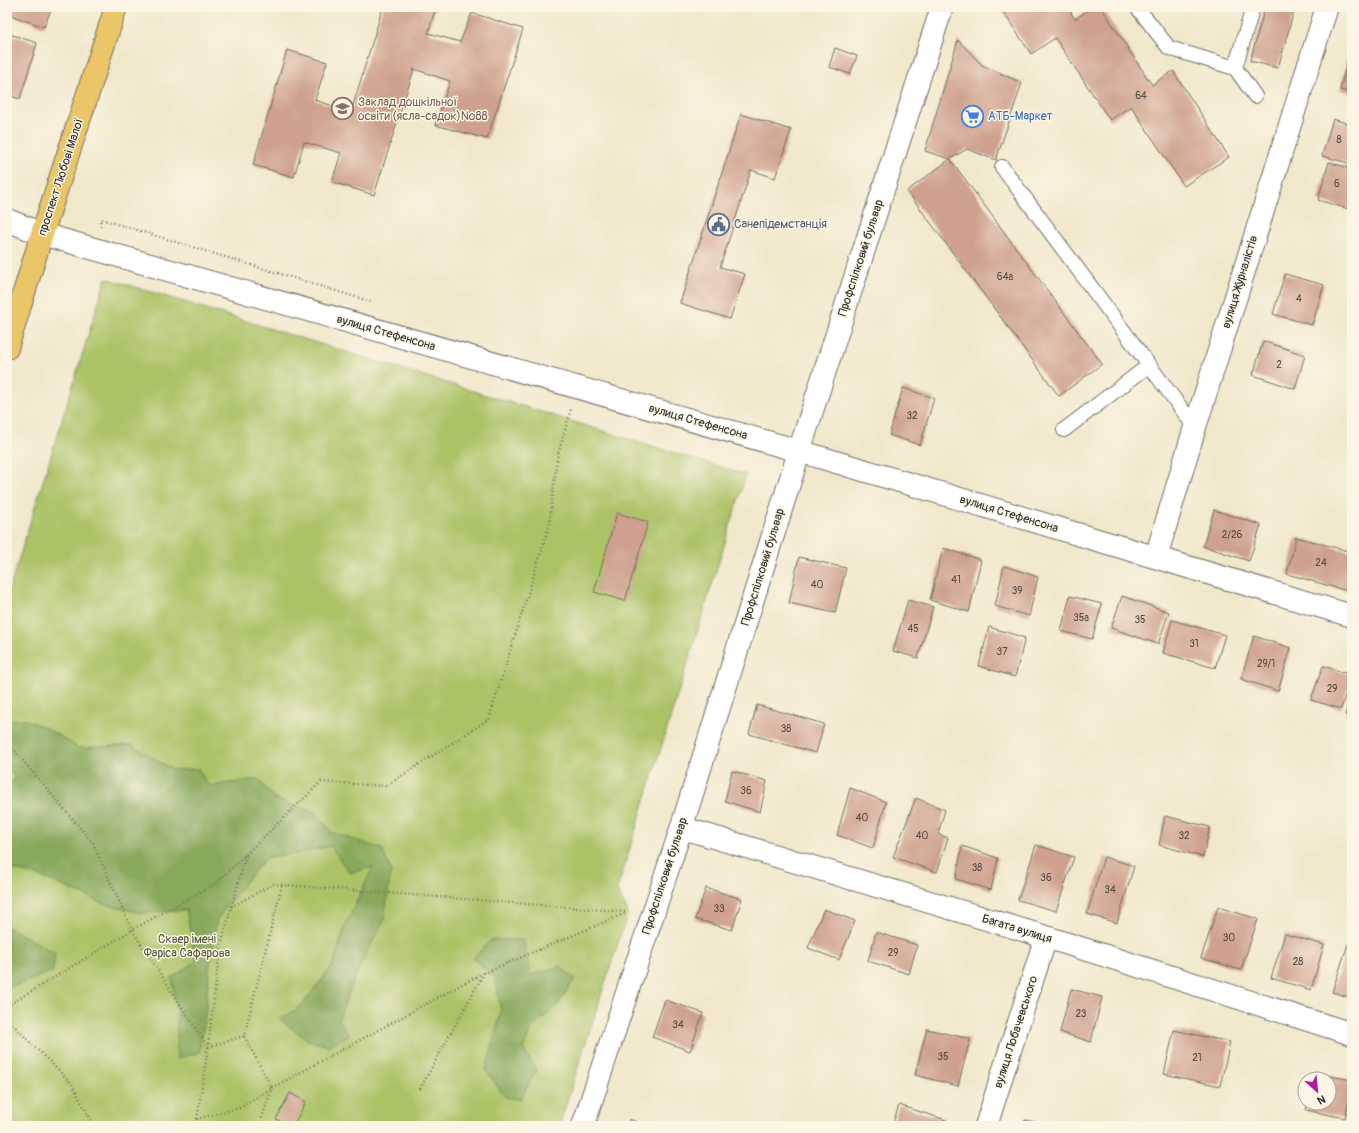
<svg xmlns="http://www.w3.org/2000/svg" width="1359" height="1133" viewBox="0 0 1359 1133" font-family="Pangolin,sans-serif">
<rect width="100%" height="100%" fill="#fcf5e5"/>
<filter id="ink" filterUnits="userSpaceOnUse"><feTurbulence type="fractalNoise" baseFrequency=".025" numOctaves="2"/><feDisplacementMap in="SourceGraphic" scale="8" xChannelSelector="R" yChannelSelector="G"/><feConvolveMatrix kernelMatrix="1 2 1 2 8 2 1 2 1" color-interpolation-filters="sRGB"/></filter>
<filter id="wash" filterUnits="userSpaceOnUse"><feTurbulence type="fractalNoise" baseFrequency=".012" numOctaves="4" result="noise"/><feDisplacementMap in="SourceGraphic" scale="16" xChannelSelector="R" yChannelSelector="G"/><feGaussianBlur stdDeviation="0.9" result="paint"/><feColorMatrix in="noise" values="0 0 0 0 0 0 0 0 0 0 0 0 0 0 0 0 0 1.4 0 .05"/><feComposite in="paint" operator="in"/></filter>
<g filter="url(#wash)">
<rect width="100%" height="100%" fill="#f1e8cc"/>
<path fill="#abc266" stroke="#6b7648" d="M106,278l640,197 -129,415 11,22 -69,214h-552v-529z"/>
<path fill="#88a85b" stroke="#5a6a43" d="M24,719l24,10 31,19 53,-3 41,25 25,-1 11,17 49,-7 17,20 41,14 15,19 51,17 9,22 -7,50 -18,32 -16,36 -11,30 10,16 -21,11 -20,-6 -28,-20 22,-15 31,-40 12,-39 28,-59 -23,6 -20,-27 -31,7 -33,5 -21,24 -28,37 -8,51 -4,48 -6,34 -22,7v-44l-5,-37 24,-17 -10,-51 -45,3 -40,-10 -19,-9 -43,-18 -32,-8v-84l8,-6 -8,-10v-47z
M7,928h3l45,25 -2,18 -27,11 -19,6z
M491,940h32l8,35 29,-9 15,13 -18,27 -25,22 -9,20 13,22 -15,29 -16,-2 -19,-27 15,-59 -6,-32 -22,-21z"/>
<g id="blocks">
<path fill="#cea08d" d="M7,7h45l-8,20 -37,-13z
M383,7h53l-8,26 32,9 12,-29 51,16 -36,110 -52,-14 15,-44 -36,-12 -40,126 -42,-13 9,-29 -37,-11 -10,35 -41,-12 34,-115 40,12 -12,38 36,12z
M1000,7h67l8,12 18,-12h8l51,78 21,-14 56,86 -45,29 -53,-80 -21,14 -55,-82 -24,16z
M1265,7h30l-17,61 -28,-7z
M7,33l30,10 -17,56 -13,-4z
M958,40l24,25 40,18 -26,77 -29,-11 -17,10 -25,-8z
M835,48l22,8 -7,18 -21,-7z
M1349,53l3,1v39l-12,-3z
M741,114l50,16 -16,48 -24,-8 -31,97 25,7 -15,45 -50,-16z
M1333,119l19,6v39l-30,-8z
M950,159l152,205 -43,32 -152,-205z
M1329,162l23,7v41l-34,-10z
M1285,274l39,11 -12,40 -39,-11z
M1263,341l42,14 -10,34 -42,-14z
M903,388l31,10 -14,47 -31,-10z
M1214,510l47,15 -12,36 -46,-15z
M617,513l31,9 -23,79 -31,-9z
M1296,537l56,15v34l-1,6 -64,-18z
M943,548l38,12 -12,52 -39,-12z
M799,557l47,11 -11,45 -46,-10z
M1004,566l34,11 -9,39 -34,-10z
M1070,596l32,8 -10,35 -31,-8z
M1122,596l47,16 -11,32 -47,-16z
M908,600l25,7 -15,51 -25,-7z
M1172,620l53,15 -10,33 -52,-15z
M989,627l36,11 -10,39 -36,-11z
M1254,636l37,12 -13,43 -37,-12z
M1323,666l29,9 -11,34 -30,-9z
M1352,693v25l-7,-3z
M757,705l67,19 -8,29 -67,-19z
M732,771l35,10 -7,31 -35,-11z
M850,788l36,14 -13,46 -36,-13z
M916,798l29,12 -7,24 10,4 -11,34 -44,-15z
M1165,816l45,11 -7,30 -44,-12z
M1036,845l38,12 -18,54 -38,-11z
M962,846l36,12 -7,32 -35,-11z
M1104,857l30,9 -17,57 -30,-9z
M706,888l36,11 -10,31 -37,-11z
M1218,907l40,12 -17,51 -40,-12z
M824,909l31,12 -16,39 -31,-12z
M876,932l41,13 -8,29 -41,-13z
M1285,934l39,11 -13,45 -40,-12z
M1348,944l4,1v53l-20,-6z
M1071,989l31,8 -11,45 -31,-10z
M665,1000l38,13 -13,38 -38,-14z
M927,1029l43,10 -12,47 -43,-11z
M1174,1030l56,12 -10,44 -56,-12z
M1314,1073l38,7v6l-7,32 -39,-8 2,-7h21v-24h-16z
M290,1093l16,9 -13,24h-4l-13,-7z
M899,1105l47,15 -2,6h-52z
M629,1119l19,7h-21z
M1025,1120l23,5v1h-24z"/>
</g>
</g>
<g filter="url(#ink)">
<use href="#blocks" fill-opacity="0" stroke="#706d63" stroke-width="1"/>
<g fill="none" stroke-linecap="round" stroke-linejoin="round">
<defs>
<path id="service" d="M1137,7l32,41 66,20 20,28
M1235,68l18,-61
M1002,167l193,260
M1064,430l84,-64"/>
<path id="minor" d="M7,220l35,14 757,217 553,165
M1156,557l39,-130 132,-420
M681,829l12,2 353,106 306,97
M583,1126l98,-297 124,-396 137,-426
M986,1126l60,-189"/>
<path id="primary" d="M7,348l35,-114 74,-227"/>
</defs>
<use href="#service" stroke="#706d63" stroke-width="16"/>
<use href="#minor" stroke="#706d63" stroke-width="24"/>
<use href="#primary" stroke="#706d63" stroke-width="24"/>
<path stroke="#706d63" stroke-width="2.5" stroke-dasharray="1 3" stroke-linecap="butt" d="M100,226l1,-7 271,83
M7,742l86,101 39,87 76,117 36,-11
M231,907l42,-23 355,28
M7,1006l125,-76 84,-47 105,-101 65,4 103,-67 60,-193 8,-68 14,-49
M7,1019l65,65 22,42
M420,1089l64,-116 142,-60
M197,1119l11,-72 12,-99 26,-93
M192,1126l5,-7 42,-11 33,-20 -28,-52 38,-151
M259,1126l13,-38 211,-115"/>
<use href="#service" stroke="#fff" stroke-width="14"/>
<use href="#minor" stroke="#fff" stroke-width="22"/>
<use href="#primary" stroke="#ebc669" stroke-width="22"/>
</g>
</g>
<defs>
<symbol id="school-ring" viewBox="-11 -11 22 22"><circle r="9.5" fill="#fcf5e5" stroke="#8d6e63" stroke-width="1.5"/><path d="M0-5L7-2L0 1L-7-2ZM-4 1L0 2.5L4 1V4Q0 6-4 4Z" fill="#8d6e63"/></symbol>
<symbol id="supermarket-ring" viewBox="-11 -11 22 22"><circle r="9.5" fill="#fcf5e5" stroke="#3f7fe0" stroke-width="1.5"/><path d="M-6-5.5h2.5l.6 2H6L4.5 2H-2.5L-4.4-4H-6ZM-1.5 3.2a1.3 1.3 0 1 0 .1 0ZM3 3.2a1.3 1.3 0 1 0 .1 0Z" fill="#3f7fe0"/></symbol>
<symbol id="civic-ring" viewBox="-11 -11 22 22"><circle r="9.5" fill="#fcf5e5" stroke="#5c6f8a" stroke-width="1.5"/><path d="M-.6-6.5H3V-4.5H.6V-3L4-1V1h2V6H-6V1h2V-1L-.6-3ZM-1.2 2.5V6h2.4V2.5Z" fill="#5c6f8a"/></symbol>
</defs>
<g fill-rule="evenodd">
<use href="#school-ring" x="330" y="96" width="25" height="25"/>
<use href="#supermarket-ring" x="960" y="104" width="25" height="25"/>
<use href="#civic-ring" x="706" y="212" width="25" height="25"/>
</g>
<g text-anchor="middle" dominant-baseline="central" stroke-width="3" stroke-linejoin="round" paint-order="stroke">
<g font-size="10" fill="#544844">
<text x="1141" y="96">64</text>
<text x="1339" y="140">8</text>
<text x="1337" y="184">6</text>
<text x="1005" y="277">64а</text>
<text x="1299" y="299">4</text>
<text x="1279" y="365">2</text>
<text x="912" y="416">32</text>
<text x="1232" y="535">2/26</text>
<text x="1321" y="563">24</text>
<text x="956" y="580">41</text>
<text x="817" y="585">40</text>
<text x="1017" y="591">39</text>
<text x="1081" y="618">35а</text>
<text x="1140" y="620">35</text>
<text x="913" y="629">45</text>
<text x="1194" y="644">31</text>
<text x="1002" y="652">37</text>
<text x="1266" y="664">29/1</text>
<text x="1332" y="689">29</text>
<text x="786" y="729">38</text>
<text x="746" y="791">36</text>
<text x="862" y="818">40</text>
<text x="922" y="836">40</text>
<text x="1184" y="836">32</text>
<text x="977" y="868">38</text>
<text x="1046" y="878">36</text>
<text x="1110" y="890">34</text>
<text x="719" y="909">33</text>
<text x="1229" y="938">30</text>
<text x="893" y="953">29</text>
<text x="1298" y="962">28</text>
<text x="1081" y="1014">23</text>
<text x="678" y="1025">34</text>
<text x="943" y="1057">35</text>
<text x="1197" y="1058">21</text>
</g>
<g font-size="12" fill="#785e54" stroke="#fcf5e5" text-anchor="start">
<text x="358" y="102">Заклад дошкільної<tspan x="358" dy="14">освіти (ясла-садок)№88</tspan></text>
</g>
<g font-size="12" fill="#366cbe" stroke="#fcf5e5" text-anchor="start">
<text x="988" y="116">АТБ-Маркет</text>
</g>
<g font-size="12" fill="#2b2b2b" stroke="#fcf5e5">
<text transform="translate(61 177) rotate(-72)">проспект Любові Малої</text>
<text transform="translate(861 258) rotate(-72)">Профспілковий бульвар</text>
<text transform="translate(1240 282) rotate(-73)">вулиця Журналістів</text>
<text transform="translate(386 333) rotate(16)">вулиця Стефенсона</text>
<text transform="translate(698 422) rotate(16)">вулиця Стефенсона</text>
<text transform="translate(1009 514) rotate(17)">вулиця Стефенсона</text>
<text transform="translate(763 567) rotate(-73)">Профспілковий бульвар</text>
<text transform="translate(665 876) rotate(-72)">Профспілковий бульвар</text>
<text transform="translate(1017 929) rotate(17)">Багата вулиця</text>
<text transform="translate(1016 1032) rotate(-72)">вулиця Лобачевського</text>
</g>
<g font-size="12" fill="#4e5e75" stroke="#fcf5e5" text-anchor="start">
<text x="734" y="224">Санепідемстанція</text>
</g>
<g font-size="12" fill="#51583d" stroke="#fcf5e5">
<text x="187" y="939">Сквер імені<tspan x="187" dy="14">Фаріса Сафарова</tspan></text>
</g>
</g>
<rect width="1359" height="1133" fill="none" stroke="#fcf5e5" stroke-width="24"/>
<g transform="translate(1317 1091) rotate(153)"><circle r="19" fill="#fcf5e5" stroke="#a8a49b"/>
<path d="M0-3L7 15L0 10L-7 15Z" fill="#b5179e"/>
<text y="-6" font-size="11" font-weight="bold" text-anchor="middle" fill="#2b2b2b">N</text>
</g>
</svg>
